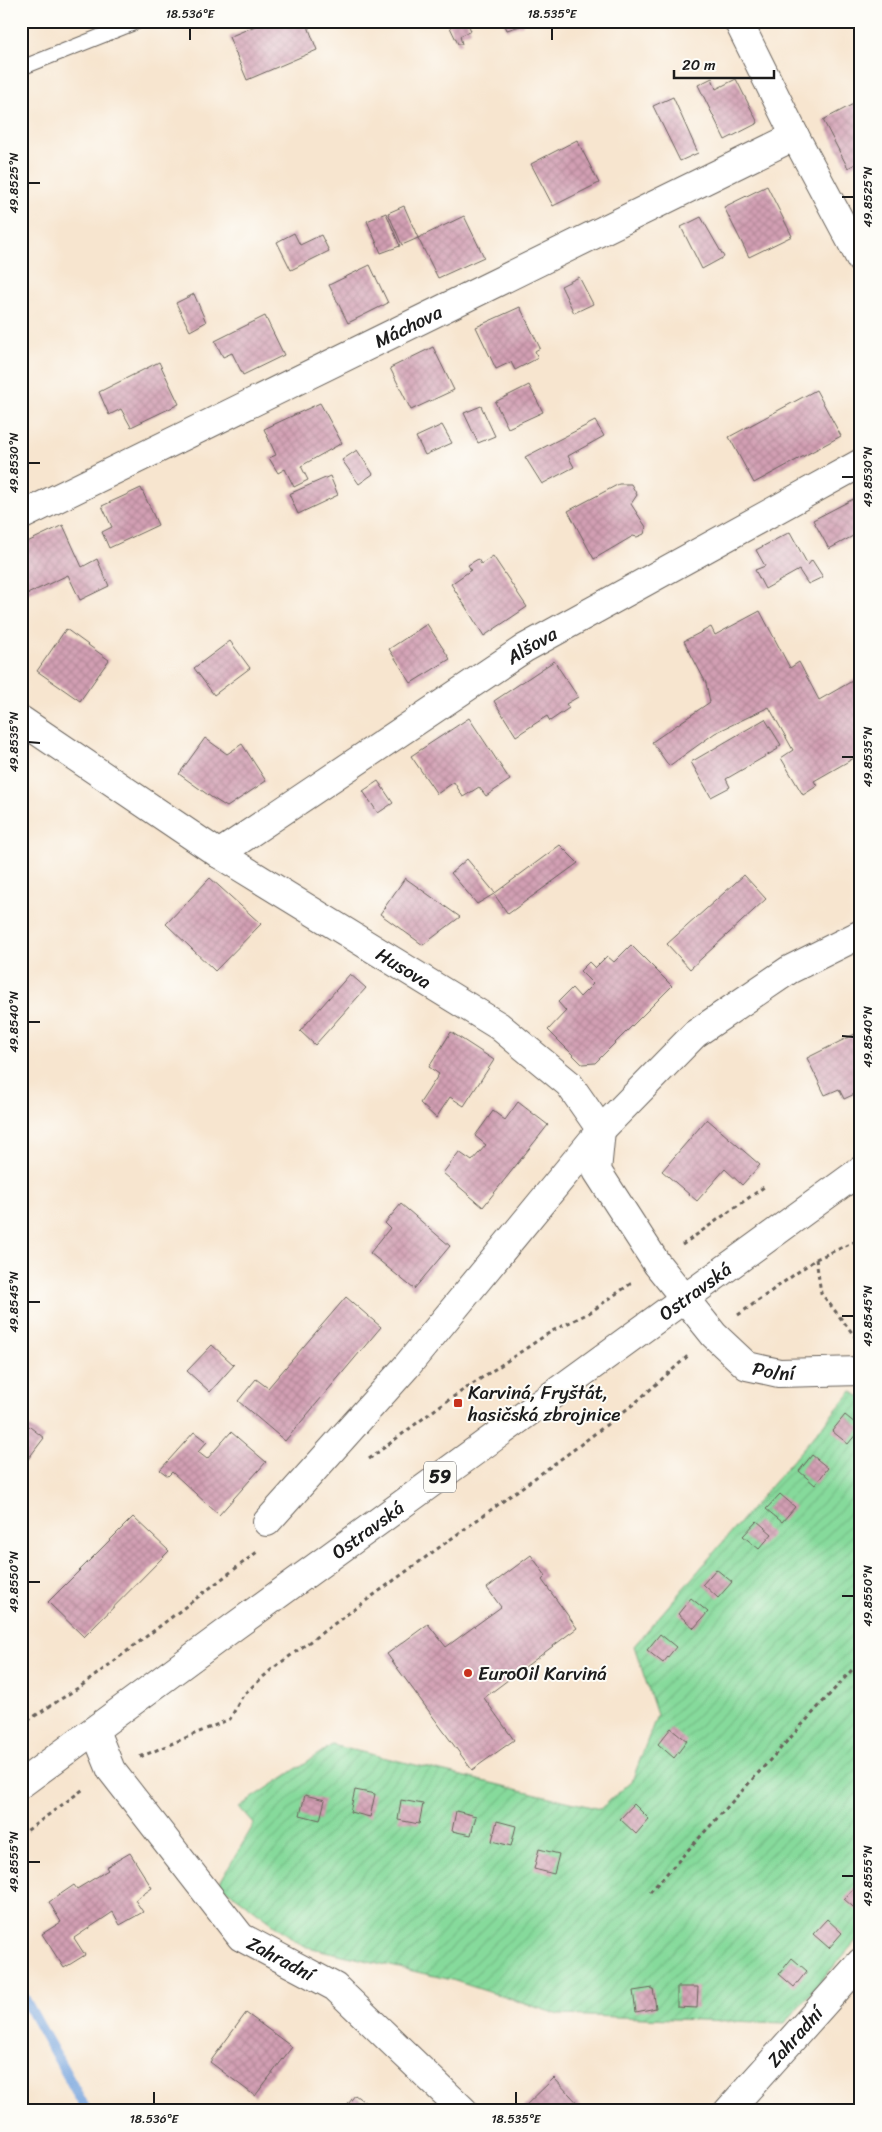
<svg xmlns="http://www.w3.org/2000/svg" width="882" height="2132" viewBox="0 0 882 2132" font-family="Sriracha,sans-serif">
<defs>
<pattern id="garden-furrows" width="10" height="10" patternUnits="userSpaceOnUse" patternTransform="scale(1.25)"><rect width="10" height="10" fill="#86da9b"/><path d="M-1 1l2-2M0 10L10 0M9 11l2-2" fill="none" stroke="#73ba85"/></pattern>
<pattern id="building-cross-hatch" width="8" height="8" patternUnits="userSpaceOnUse" patternTransform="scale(1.25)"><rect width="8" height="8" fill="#d29fb3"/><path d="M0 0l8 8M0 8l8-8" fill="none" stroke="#b48899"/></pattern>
</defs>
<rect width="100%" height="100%" fill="#fdfcf7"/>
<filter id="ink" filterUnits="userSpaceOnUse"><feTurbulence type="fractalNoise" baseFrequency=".02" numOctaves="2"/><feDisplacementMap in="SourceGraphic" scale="10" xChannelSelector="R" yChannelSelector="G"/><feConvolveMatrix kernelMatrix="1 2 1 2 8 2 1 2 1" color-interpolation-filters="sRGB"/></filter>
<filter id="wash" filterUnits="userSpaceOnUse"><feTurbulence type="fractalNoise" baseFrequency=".0096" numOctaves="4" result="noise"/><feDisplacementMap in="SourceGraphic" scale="20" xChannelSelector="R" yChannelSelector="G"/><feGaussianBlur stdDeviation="1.12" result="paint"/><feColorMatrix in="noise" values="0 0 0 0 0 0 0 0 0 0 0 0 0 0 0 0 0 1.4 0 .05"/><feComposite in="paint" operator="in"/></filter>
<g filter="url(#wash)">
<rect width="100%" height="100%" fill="#f7e5cf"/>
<path fill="url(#garden-furrows)" stroke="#517b5c" d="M852,1391l9,7v537l-76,88 -225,-8 -108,-35 -149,-34 -84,-62 35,-60 -15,-17 93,-62 268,64 32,-28 25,-66 -23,-69z"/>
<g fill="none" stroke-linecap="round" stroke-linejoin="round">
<path stroke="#74a3dd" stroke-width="10" d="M21,1992l66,119"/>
</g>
<g id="blocks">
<path fill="url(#building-cross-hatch)" d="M267,21h39l11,29 -70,30 -18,-43z
M447,21h20l4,10 -11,5 2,8h-4z
M503,21h19l1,4 -16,5z
M712,78l4,11 20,-10 22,44 -33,17 -27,-55z
M673,97l25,56 -18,8 -27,-55z
M861,100v61l-13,7 -25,-48z
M577,140l22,43 -46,23 -22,-42z
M767,186l25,50 -43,21 -25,-50z
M404,206l14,32 -16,7 -14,-32z
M386,213l14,33 -19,7 -14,-32z
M464,216l20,41 -46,21 -20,-40z
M701,217l23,40 -22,12 -21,-42z
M294,233l6,12 21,-10 8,16 -38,19 -14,-28z
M370,265l18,38 -40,20 -19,-38z
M579,277l14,27 -19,9 -13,-27z
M194,294l12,28 -16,9 -14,-28z
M520,307l20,41 -5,3 3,7 -23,12 -4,-8 -15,7 -20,-42z
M265,316l19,39 -41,20 -11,-22 -9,4 -8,-16z
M433,347l21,43 -43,20 -21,-42z
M159,362l20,42 -48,23 -10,-18 -12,6 -10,-23z
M529,385l14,27 -35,16 -13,-26z
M816,390l25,46 -87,47 -25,-46z
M320,403l22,40 -41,23 7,14 -14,7 -9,-18 -7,4 -9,-15 7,-3 -12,-26z
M481,406l14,30 -17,7 -14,-30z
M595,421l9,15 -36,20 6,11 -32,17 -17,-27z
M442,425l10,18 -27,12 -9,-18z
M357,450l16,24 -14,10 -17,-24z
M330,476l8,19 -40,19 -9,-20z
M619,484h12l6,11 -6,9 15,23 -2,7 -7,3 -4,-1 -39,23 -26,-48z
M141,488l17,37 -49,23 -7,-16 10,-5 -10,-21z
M861,495v53l-2,1 -6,-13 -24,13 -16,-29z
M63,525l19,42 15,-8 12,27 -29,14 -12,-25 -45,21 -2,-4v-22l4,-2 -4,-8v-15z
M790,532l18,33 4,-5 11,17 -15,7 -9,-14 -34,19 -10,-19 10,-4 -9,-16z
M493,556l34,51 -43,29 -33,-52 20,-14 -3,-5 10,-6 3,5z
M760,611l30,57 9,-6 20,38 42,-24v78l-47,27 3,5 -14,9 -22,-37 12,-8 -24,-43 -54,26 -46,33 -17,-24 58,-40 -4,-19 -22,-42 27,-14 4,8z
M427,624l23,35 -39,24 -22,-34z
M66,629l43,31 -29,41 -43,-30z
M230,641l20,27 -36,27 -20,-27z
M554,661l24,36 -12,7 3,4 -19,13 -3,-5 -31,20 -22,-35z
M469,718l41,62 -24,16 -7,-9 -16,10 -9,-15 -17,12 -26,-38z
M765,719l16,26 -4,2 1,2 -52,30 4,8 -19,10 -20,-35z
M205,738l22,16 15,-10 24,37 -39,26 -16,-10 -32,-23z
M378,781l15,22 -15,10 -15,-22z
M560,845l18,18 -70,51 -14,-20 -17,10 -26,-31 16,-14 28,34z
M744,875l22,24 -76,70 -23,-25z
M210,878l51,46 -46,47 -49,-47z
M405,878l55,39 -37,28 -43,-31z
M631,945l41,41 -77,77 -13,1 -34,-34 18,-19 -8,-9 14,-14 8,9 13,-13 -13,-13 9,-9 6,6 12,-12 7,6z
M350,974l16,14 -51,57 -15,-14z
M861,1031v60l-17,8 -5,-10 -14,6 -18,-37z
M451,1032l43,28 -30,46 -14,-9 -14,21 -16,-15 19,-29 -10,-7z
M518,1102l30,23 -65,82 -40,-34 16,-21 13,9 14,-16 -11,-9 18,-25 12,9z
M707,1119l53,46 -18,20 -17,-16 -28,32 -35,-30z
M401,1204l49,42 -36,43 -44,-36 20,-25 -5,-5z
M346,1297l35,30 -96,114 -47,-40 18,-22 12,9z
M212,1345l22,20 -24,27 -23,-21z
M845,1415l16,13 -13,16 -16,-13z
M21,1420l23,18 -19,25 -4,-3z
M194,1432l13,10 -9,10 9,7 24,-27 35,30 -47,53 -47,-43 -4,4 -8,-6z
M812,1455l16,13 -13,17 -16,-14z
M780,1494l15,13 -13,15 -16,-13z
M133,1517l36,34 -85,86 -36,-35z
M757,1521l15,13 -13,15 -16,-13z
M531,1555l15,21 -4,4 35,48 -93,70 30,42 -42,30 -85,-116 41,-30 18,23 55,-40 -14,-19z
M716,1569l16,13 -14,16 -15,-14z
M691,1598l17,14 -14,16 -16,-14z
M660,1634l16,13 -13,16 -16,-13z
M671,1728l16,13 -13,17 -16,-14z
M355,1790l20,4 -5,23 -20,-5z
M305,1795l20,5 -5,20 -20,-5z
M401,1800l22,4 -4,20 -21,-4z
M634,1804l15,15 -13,15 -16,-15z
M456,1811l20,5 -5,19 -19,-4z
M497,1821l19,5 -5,20 -19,-5z
M539,1849l20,5 -5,20 -20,-5z
M130,1853l22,35 -17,12 8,12 -23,13 -7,-13 -39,26 11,17 -21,13 -22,-34 19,-12 -12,-20 25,-17 3,4 31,-19 -2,-3z
M858,1884l3,3 -1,26 -16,-14z
M827,1919l15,14 -13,15 -16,-14z
M792,1958l15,13 -13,16 -15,-13z
M677,1987h21l-1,21 -20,-1z
M653,1988l3,20 -20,4 -3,-21z
M246,2013l46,34 -37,49 -45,-34z
M554,2078l31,33h-65z
M355,2095l19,14 -1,2h-30z"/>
</g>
</g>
<g filter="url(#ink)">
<use href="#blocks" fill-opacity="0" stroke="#69625b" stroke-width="1"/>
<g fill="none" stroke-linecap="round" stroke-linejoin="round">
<defs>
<path id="service" d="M21,68l118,-47"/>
<g id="minor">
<path d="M738,21l57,115 66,124"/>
<path id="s1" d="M21,516l774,-380"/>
<path id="s2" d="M21,720l198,134 280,172 70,58 32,46 -4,41 60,93 57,71 33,31 32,7 82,-2"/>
<path id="s3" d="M219,854l306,-206 336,-185"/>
<path d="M267,1522l139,-155 195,-237 94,-96 94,-64 72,-36"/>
<path id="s4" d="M95,1731l16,39 130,167 94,50 129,124"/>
<path id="s5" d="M728,2111l133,-149"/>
</g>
<g id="primary">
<path id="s6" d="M21,1784l214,-158 626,-456"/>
</g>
</defs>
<use href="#service" stroke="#69625b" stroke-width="16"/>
<use href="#minor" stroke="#69625b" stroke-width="30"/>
<use href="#primary" stroke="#69625b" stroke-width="30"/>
<path stroke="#69625b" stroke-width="3" stroke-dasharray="4 4" stroke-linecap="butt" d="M682,1245l82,-58
M816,1259l5,34 36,46
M738,1315l78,-56 45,-20
M369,1459l72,-54 111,-74 37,-18 44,-31
M21,1725l63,-41 173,-132
M140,1757l90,-38 13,-24 29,-26 304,-221 59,-45 54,-48
M21,1835l64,-47
M650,1892l211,-232"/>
<use href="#service" stroke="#fff" stroke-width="14"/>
<use href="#minor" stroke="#fff" stroke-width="28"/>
<use href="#primary" stroke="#fff" stroke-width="28"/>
</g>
</g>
<path fill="none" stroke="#1c1c1c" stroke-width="2" d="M190,40v-12M552,40v-12M28,183h12M842,197h12M28,463h12M842,477h12M28,742l12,1M842,757h12M28,1022h12M842,1036l12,1M28,1302h12M842,1316h12M28,1582h12M842,1596h12M28,1862h12M842,1876h12M154,2104v-12M516,2104v-12"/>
<g fill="#c8321e" stroke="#fdfcf7" stroke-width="2">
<rect x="453" y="1398" width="10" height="10" rx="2.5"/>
<circle cx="468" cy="1673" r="5"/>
</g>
<g text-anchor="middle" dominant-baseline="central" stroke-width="4" stroke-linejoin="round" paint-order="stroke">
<rect fill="#fdfcf7" stroke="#605f5e" stroke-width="1" x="424" y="1461.5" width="32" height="31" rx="4"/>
<g font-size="18" font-weight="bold" fill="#1c1c1c">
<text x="440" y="1477">59</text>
</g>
<g font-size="19" fill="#1c1c1c" stroke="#fdfcf7">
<text stroke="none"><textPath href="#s1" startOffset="431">Máchova</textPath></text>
<text stroke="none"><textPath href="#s3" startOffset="376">Alšova</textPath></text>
<text stroke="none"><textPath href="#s2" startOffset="456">Husova</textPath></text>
<text stroke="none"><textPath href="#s6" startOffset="835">Ostravská</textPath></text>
<text stroke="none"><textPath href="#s2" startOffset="1030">Polní</textPath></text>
<text stroke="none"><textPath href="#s6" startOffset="430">Ostravská</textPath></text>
<text stroke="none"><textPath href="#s4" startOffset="299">Zahradní</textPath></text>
<text stroke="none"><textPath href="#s5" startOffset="100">Zahradní</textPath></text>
</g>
<g font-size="19" fill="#1c1c1c" stroke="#fdfcf7" text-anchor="start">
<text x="468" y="1392">Karviná, Fryštát,<tspan x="468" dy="22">hasičská zbrojnice</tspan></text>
<text x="478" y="1673">EuroOil Karviná</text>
</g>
</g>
<rect width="882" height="2132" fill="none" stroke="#fdfcf7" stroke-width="55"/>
<path d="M674 70v8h100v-8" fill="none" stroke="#1c1c1c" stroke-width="2.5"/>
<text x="682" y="70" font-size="15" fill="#1c1c1c" stroke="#fdfcf7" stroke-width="4" paint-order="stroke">20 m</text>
<rect x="28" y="28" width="826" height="2076" fill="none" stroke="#1c1c1c" stroke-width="2"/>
<g font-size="12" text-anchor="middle" fill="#1c1c1c">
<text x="190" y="18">18.536°E</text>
<text x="552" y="18">18.535°E</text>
<text transform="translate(14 183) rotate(-90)" y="4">49.8525°N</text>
<text transform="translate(868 197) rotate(-90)" y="4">49.8525°N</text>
<text transform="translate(14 463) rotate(-90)" y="4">49.8530°N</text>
<text transform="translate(868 477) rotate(-90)" y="4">49.8530°N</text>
<text transform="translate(14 742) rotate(-90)" y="4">49.8535°N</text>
<text transform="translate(868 757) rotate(-90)" y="4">49.8535°N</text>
<text transform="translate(14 1022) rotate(-90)" y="4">49.8540°N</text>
<text transform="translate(868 1037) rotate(-90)" y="4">49.8540°N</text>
<text transform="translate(14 1302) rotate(-90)" y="4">49.8545°N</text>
<text transform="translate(868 1316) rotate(-90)" y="4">49.8545°N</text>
<text transform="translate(14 1582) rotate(-90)" y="4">49.8550°N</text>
<text transform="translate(868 1596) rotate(-90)" y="4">49.8550°N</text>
<text transform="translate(14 1862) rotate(-90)" y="4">49.8555°N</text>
<text transform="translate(868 1876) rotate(-90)" y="4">49.8555°N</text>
<text x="154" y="2123">18.536°E</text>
<text x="516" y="2123">18.535°E</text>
</g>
</svg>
